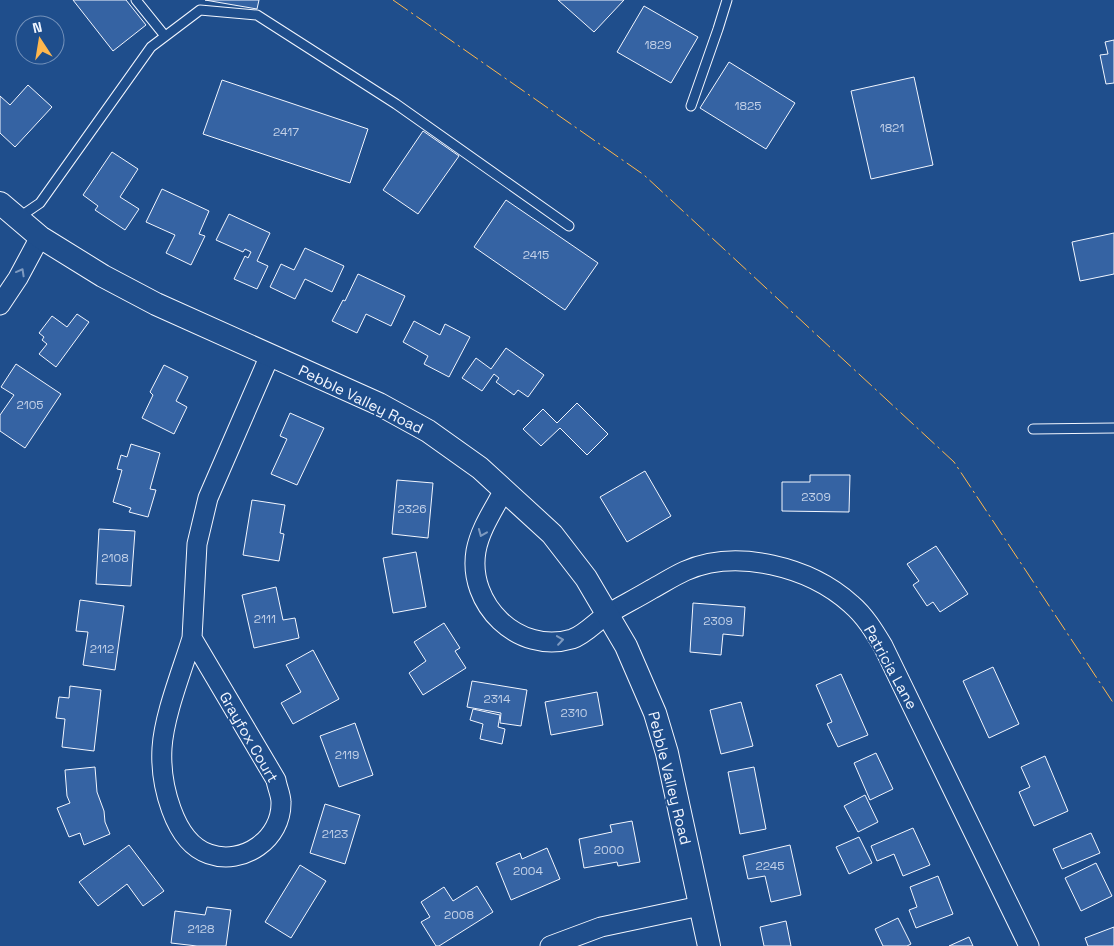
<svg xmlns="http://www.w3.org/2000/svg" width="1114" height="946" viewBox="0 0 1114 946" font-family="'Space Grotesk',sans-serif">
<rect width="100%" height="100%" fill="#1f4e8c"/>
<path fill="#3563a3" stroke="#f2f6ff" d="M73,0h53l20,25 -33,26z
M205,0h54l-2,9z
M558,0h66l-30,32z
M644,6l54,31 -27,46 -54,-31z
M1114,40v43l-8,1 -6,-29 8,-1 -3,-12z
M729,62l66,41 -29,46 -66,-41z
M914,77l19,88 -62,14 -20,-88z
M222,80l146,49 -18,54 -147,-49z
M28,85l24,22 -37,40 -15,-14v-37l10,9z
M423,131l36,25 -41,58 -35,-24z
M112,152l26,17 -18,28 19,12 -14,21 -30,-20 3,-4 -15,-11z
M162,189l47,22 -10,23 6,2 -14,29 -25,-12 9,-18 -29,-13z
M506,200l92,63 -33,47 -91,-63z
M229,214l41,19 -13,28 11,5 -11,23 -23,-10 11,-23 3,2 3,-6 -6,-3 -2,3 -27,-12z
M1114,233v41l-34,7 -8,-39z
M305,248l39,18 -12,26 -27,-13 -10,20 -25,-12 11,-23 13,6z
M358,274l47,22 -14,30 -25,-12 -9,19 -25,-12 11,-21 2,1z
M77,314l12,8 -33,45 -17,-13 8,-10 -5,-4 2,-3 -5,-4 13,-17 15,11z
M414,321l26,14 5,-11 25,13 -21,40 -25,-13 4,-8 -25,-14z
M506,348l38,27 -16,22 -10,-7 -4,5 -18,-13 3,-4 -5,-4 -12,17 -20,-13 14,-20 15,11z
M16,364l45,30 -36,54 -25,-17v-16l14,-20 -13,-8z
M164,365l24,12 -12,24 11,6 -13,27 -32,-16 11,-23 -3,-3z
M577,403l31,31 -21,21 -27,-27 -19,18 -18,-17 20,-20 14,14z
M290,413l34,15 -27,57 -26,-11 16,-35 -7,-3z
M131,444l29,9 -10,36 6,1 -8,27 -19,-5 2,-4 -18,-6 9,-32 -5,-1 4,-14 6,2z
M645,471l26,45 -44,26 -27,-45z
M810,475h40l-1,37 -67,-1v-29h28z
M397,480l36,3 -5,55 -36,-4z
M252,500l33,5 -5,28 4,1 -5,27 -36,-6z
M99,529l36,2 -4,55 -35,-2z
M936,546l32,48 -28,18 -7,-10 -6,4 -14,-21 6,-4 -12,-17z
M416,552l10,55 -33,6 -10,-55z
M276,587l7,33 12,-2 4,20 -45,10 -12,-53z
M80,600l44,6 -9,64 -32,-5 5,-33 -12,-1z
M693,603l52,4 -2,29 -20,-2 -2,21 -31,-3z
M444,623l16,25 -5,3 11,17 -43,27 -14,-22 17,-12 -12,-19z
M313,650l26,49 -46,25 -12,-21 20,-11 -15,-27z
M993,667l26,57 -30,14 -26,-57z
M841,674l27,61 -30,12 -11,-23 5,-2 -16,-37z
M472,681l55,9 -6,36 -21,-3 1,-10 -34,-6z
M70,686l31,4 -7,61 -32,-4 3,-28 -9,-1 3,-21 10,1z
M597,692l6,33 -52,10 -6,-33z
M741,702l12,44 -32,8 -11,-44z
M473,709l27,6 -2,12 7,2 -3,15 -22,-5 3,-15 -13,-4z
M355,723l18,52 -34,12 -19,-51z
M876,753l17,36 -23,11 -16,-37z
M1045,756l23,55 -34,15 -15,-34 11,-5 -9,-20z
M95,767l2,25 7,19 1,11 5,12 -26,11 -4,-12 -11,4 -12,-29 13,-5 -3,-7 -2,-26z
M754,767l12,62 -26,5 -12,-62z
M865,795l13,27 -20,10 -14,-26z
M325,804l35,11 -15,49 -35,-11z
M632,821l8,41 -22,4 -1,-4 -33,6 -5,-29 33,-7 -2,-7z
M913,828l17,37 -27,11 -9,-22 -17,7 -6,-15z
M1091,833l9,20 -38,16 -9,-20z
M859,837l13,26 -23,11 -13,-27z
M129,845l35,46 -21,15 -16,-22 -29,22 -19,-24z
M790,845l11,50 -30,7 -6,-26 -17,3 -5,-23z
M547,848l13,31 -49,21 -15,-37 24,-10 2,6z
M1096,863l16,33 -31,15 -16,-33z
M300,865l26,16 -35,57 -26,-16z
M938,876l15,38 -37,14 -7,-18 8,-3 -7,-20z
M477,886l16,26 -54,34h-3l-15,-24 9,-5 -9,-15 23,-15 9,14z
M207,907l24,3 -5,36h-29l-26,-3 4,-32 30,4z
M898,918l13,26 -4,2h-24l-8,-17z
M786,921l5,25h-27l-4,-19z
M1114,927v19h-26l-3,-8z
M969,937l4,9h-24z"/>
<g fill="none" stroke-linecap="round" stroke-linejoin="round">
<defs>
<path id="service" d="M136,0l29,36
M691,106l27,-77 9,-29
M18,218l22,-15 111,-156 49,-37 57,5 139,89 173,122
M1033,429l81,-1"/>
<path id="minor" d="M0,305l18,-27 22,-41
M504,490c-10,19 -24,39 -28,61 -9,53 42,104 96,88 12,-4 24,-17 34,-24 15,-9 31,-17 46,-26 11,-6 22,-13 33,-18 52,-23 125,-4 166,33 14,12 23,27 32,42l146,300
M192,638l84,142c1,7 5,15 5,22 1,37 -38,64 -72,52 -36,-12 -49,-72 -47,-106 2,-33 20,-77 30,-110z
M192,638l5,-94 11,-46 62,-143
M550,946l51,-19 99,-21"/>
<path id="tertiary" d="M0,203l40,34 63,39 53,28 223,100 49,27 52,37 72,66 34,44 40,68 29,67 12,40 42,193"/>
</defs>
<use href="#service" stroke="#f2f6ff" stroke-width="11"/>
<use href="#minor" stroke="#f2f6ff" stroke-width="21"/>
<use href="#tertiary" stroke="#f2f6ff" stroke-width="24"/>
<use href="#service" stroke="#1f4e8c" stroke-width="9"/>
<use href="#minor" stroke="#1f4e8c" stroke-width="19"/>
<use href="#tertiary" stroke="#1f4e8c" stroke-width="22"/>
<path stroke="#ffb74d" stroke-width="1" stroke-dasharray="18 4 2.5 4" stroke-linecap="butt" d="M393,0l251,175 310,287 160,242"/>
</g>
<defs><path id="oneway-chevron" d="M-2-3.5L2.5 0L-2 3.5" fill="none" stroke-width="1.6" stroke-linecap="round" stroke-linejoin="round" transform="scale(1.25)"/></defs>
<g stroke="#7e9ac0">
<use href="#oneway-chevron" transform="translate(21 272) rotate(-61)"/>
<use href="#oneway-chevron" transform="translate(482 533) rotate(112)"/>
<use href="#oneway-chevron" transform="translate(560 640) rotate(-8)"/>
</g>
<g text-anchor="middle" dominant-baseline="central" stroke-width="4" stroke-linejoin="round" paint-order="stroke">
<g font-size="12" fill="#c3d1e8">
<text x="658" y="45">1829</text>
<text x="748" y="106">1825</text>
<text x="892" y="128">1821</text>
<text x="286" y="132">2417</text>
<text x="536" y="255">2415</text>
<text x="30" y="405">2105</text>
<text x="816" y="497">2309</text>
<text x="412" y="509">2326</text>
<text x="115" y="558">2108</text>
<text x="265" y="619">2111</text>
<text x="718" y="621">2309</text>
<text x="102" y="649">2112</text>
<text x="497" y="699">2314</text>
<text x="574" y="713">2310</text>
<text x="347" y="755">2119</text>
<text x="335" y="834">2123</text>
<text x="609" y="850">2000</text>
<text x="770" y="866">2245</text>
<text x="528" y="871">2004</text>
<text x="459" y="915">2008</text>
<text x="201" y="929">2128</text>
</g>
<g font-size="15" fill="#f2f6ff" stroke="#1f4e8c">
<text transform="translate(361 399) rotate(26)">Pebble Valley Road</text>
<text transform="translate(891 667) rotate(61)">Patricia Lane</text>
<text transform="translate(249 737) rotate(60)">Grayfox Court</text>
<text transform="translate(670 778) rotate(76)">Pebble Valley Road</text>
</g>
</g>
<g transform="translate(40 40) rotate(348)"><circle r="24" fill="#1f4e8c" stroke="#7391ba"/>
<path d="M0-4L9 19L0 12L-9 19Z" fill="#ffb74d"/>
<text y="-8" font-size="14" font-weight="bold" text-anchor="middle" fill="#f2f6ff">N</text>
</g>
</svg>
